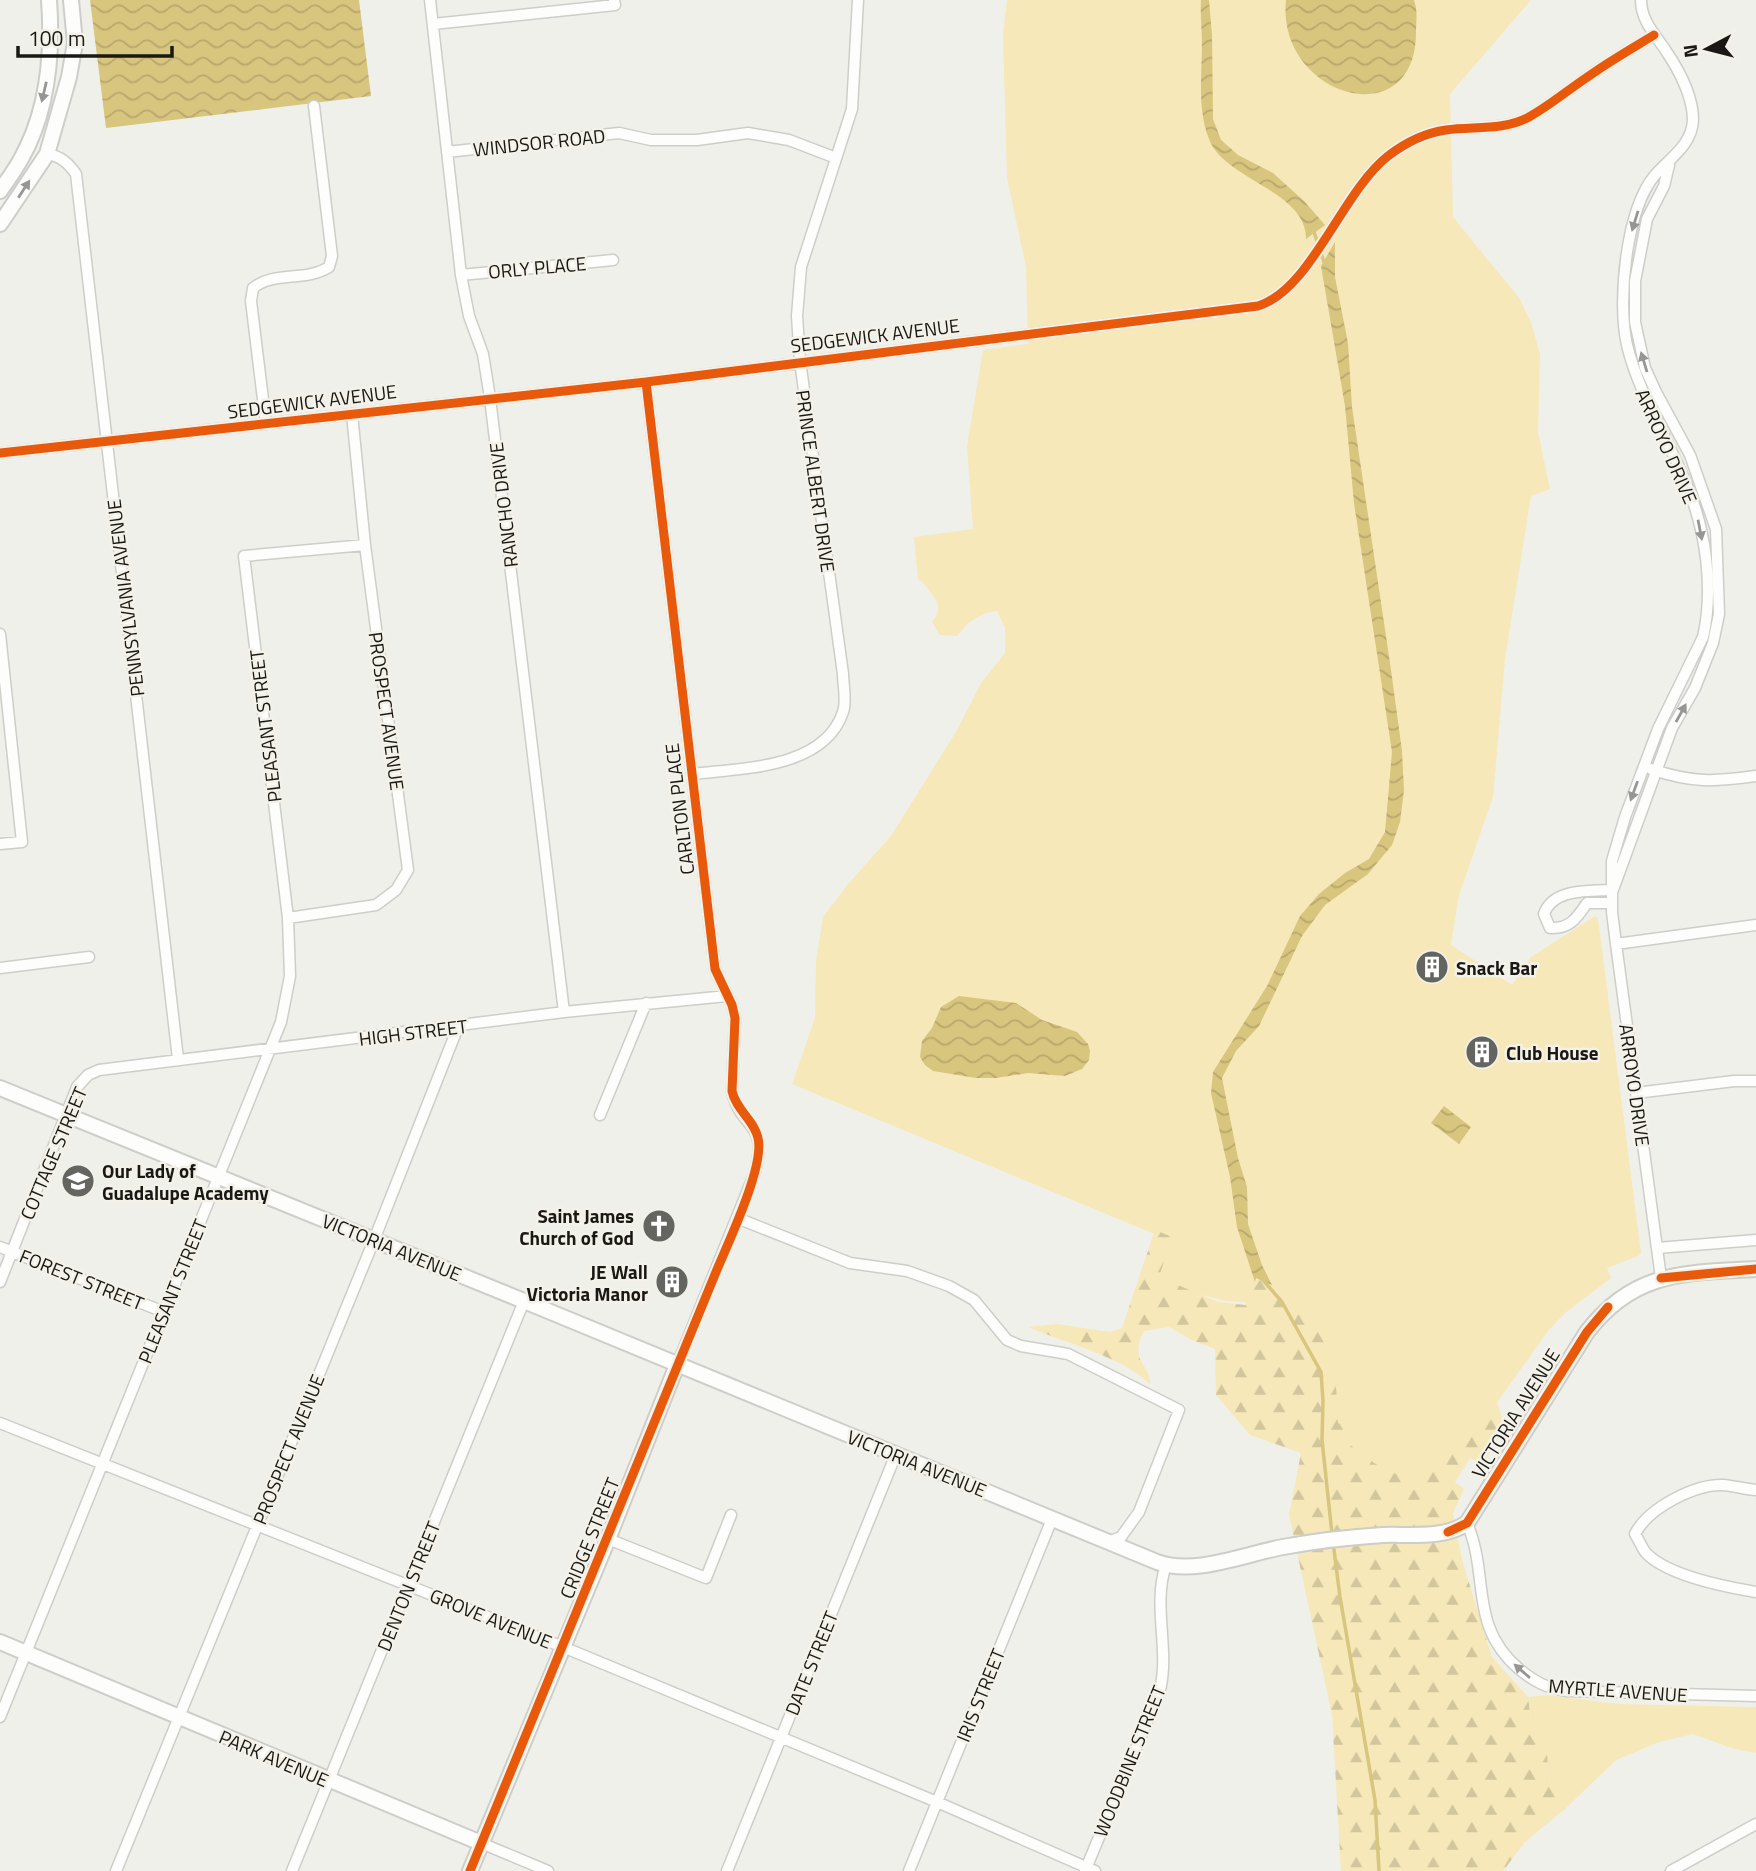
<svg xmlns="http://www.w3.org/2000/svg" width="1756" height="1871" viewBox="0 0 1756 1871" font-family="'Titillium Web',sans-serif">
<defs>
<pattern id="forest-firs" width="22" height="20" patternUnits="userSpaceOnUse" patternTransform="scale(1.75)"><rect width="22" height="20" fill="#f6e8b8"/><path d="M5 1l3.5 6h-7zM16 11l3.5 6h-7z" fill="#d2c69d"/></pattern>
<pattern id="water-waves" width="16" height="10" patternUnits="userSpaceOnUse" patternTransform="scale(1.75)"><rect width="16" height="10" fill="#d8c57e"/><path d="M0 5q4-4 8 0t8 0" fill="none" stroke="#b9a86c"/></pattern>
</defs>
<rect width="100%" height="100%" fill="#f0f0eb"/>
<path fill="#f6e8b8" d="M1007,0h524l-81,94 3,123 67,82 12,26 8,29 -2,78 12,57 -19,7 -26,163 -12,138 -34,98 -8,50 61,40 19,-28 64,-41 3,2 43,335 -3,3 -31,12 4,10 -46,35 -17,18 -129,181 -102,19 -40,-227 -51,-3 -85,-21 16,-45 -365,-151 23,-66 1,-56 7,-45 25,-33 43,-48 66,-106 24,-47 24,-30v-25l-8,-17 -12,2 -17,10 -11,13 -17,-1 -8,-13c14,-18 1,-24 -9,-40l-5,-2 -4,-43 59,-8 -6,-83 16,-96 45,-6 -2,-77 -19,-89 -4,-143z
M1546,1695l72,9 138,3v46l-25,-5 -38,-14 -34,8 -43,18 -50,48 -16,-23 -3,-31 -16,-33 -3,-24z"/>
<path fill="url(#forest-firs)" d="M1155,1230l17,7 -13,40 59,25 27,3 11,-27c8,3 18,6 25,11 7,6 10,16 17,21 36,30 39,68 40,113l6,3 -2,11c19,18 58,51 87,36 8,-4 15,-18 21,-24 5,-6 12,-9 16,-15 9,-12 18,-23 31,-31 12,26 -2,40 -15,62l-12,-7 -15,24 9,7 -11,24 9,47 30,97 36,40 3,24 16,33 3,31 16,23 -41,34 -22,29h-162l-9,-156 -43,-200 12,-62 -51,-18 -34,-40 -1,-46 -23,-9 -23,-13 -25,4c-16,31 7,33 6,53 -29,-28 -85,-41 -122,-57l29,-3 53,8 12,-4z"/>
<path fill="url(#water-waves)" d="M90,0h269l12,96 -265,32z
M1201,0h8l3,35 1,84 8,21 17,15 35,18 31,28 21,24 -19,14c1,-48 -83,-60 -97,-100 -12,-30 -7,-64 -7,-96 0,-14 -2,-29 -1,-43z
M1286,0h128c4,12 2,20 2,32 0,106 -140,64 -130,-32z
M1335,242v35l13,66 4,64 39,263 11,81 2,39 -4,32 -8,23 -24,29 -43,31 -23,31 -43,90 -23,25 -14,27 16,80 9,29 1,37 14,41 10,20 -16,-7 -1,4 -18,-55 -7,-50 -19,-84 2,-21 54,-86 33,-70 19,-22 26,-21 24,-14 16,-27 7,-80 -38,-249 -9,-97 -24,-140z
M959,996l57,7 26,17 35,12 11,12 2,7 -1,9 -7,9 -17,7 -37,-3 -32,5h-20l-43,-7 -8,-6 -5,-8 2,-16 10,-13 9,-21z
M1444,1106l27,21 -12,17 -28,-21z"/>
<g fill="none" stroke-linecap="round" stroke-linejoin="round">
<path stroke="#d8c57e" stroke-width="3.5" d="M1313,229l12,36
M1263,1280l19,22 39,70 2,29 -1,39 10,94
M1333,1542l7,55 35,203 4,71"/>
<defs>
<path id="street" d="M430,0l31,275 8,41 14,38 7,44 74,614
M1641,0c0,21 14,34 25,51 13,19 27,46 27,69 -1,25 -23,38 -38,55 -29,34 -38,127 -28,170 12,50 41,93 60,141 19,45 27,103 16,151l-45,92 -33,88 -13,44v51l4,32 45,334
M433,24l182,-19 -1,-5
M447,152l172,-19 32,7h46l51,-7 41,7 47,18
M47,154c14,2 22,10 29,20l102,885
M461,275l152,-15
M646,382l69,587 17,36 3,13 -3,73c9,41 38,28 22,84l-77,190
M266,424l-15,-123 2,-13c21,-17 52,-6 76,-21l3,-11 -18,-150
M0,453l646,-71 612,-76c53,-16 84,-114 130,-150 17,-13 36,-23 58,-26 28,-4 57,1 83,-13 20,-11 39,-27 57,-39 22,-16 45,-29 68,-43
M0,634l22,208 -22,2
M1651,769c41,14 63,13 105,7
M693,774c49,-6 131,-5 150,-62 4,-11 0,-27 0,-38l-43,-313 -3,-45 4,-49 51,-158 6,-109
M1614,887l58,-159 23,-40 18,-45 6,-29 -3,-85 -26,-74 -34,-63 -11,-24 -10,-46v-41l12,-62 17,-33 5,-21
M1612,903h-25c-10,15 -17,26 -37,25l-6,-14c9,-26 46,-23 69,-24
M288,918l88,-13 20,-15 12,-20 -43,-325 -13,-131
M1616,944l140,-19
M0,968l89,-11
M1636,1093l98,-12h22
M600,1115l46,-112
M737,1218l113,45 57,8 42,15 25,14 33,40 14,6 47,8 111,56 -40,102 -18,25 -13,5
M0,1247l164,65
M1657,1248l99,-8
M0,1282l77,-195 11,-12 11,-5 465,-58 163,-16
M0,1423l563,224 374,155 158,69
M1756,1490c-11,-1 -22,-4 -33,-5 -28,-1 -75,23 -88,49 4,6 7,14 11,19 22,23 80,34 110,39
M1467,1523c23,54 1,102 52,146 16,13 27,19 48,22l189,5
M608,1539l98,39 25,-63
M0,1717l281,-695 9,-46 -2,-58 -44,-362 121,-11
M481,1843l67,28
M116,1871l258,-631 84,-213
M292,1871l232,-570
M727,1871l169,-417
M909,1871l143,-352
M1085,1871l75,-181c10,-41 -8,-85 6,-125
M1671,1871l85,-47"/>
<path id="secondary" d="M0,1088l524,213 633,261c37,14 88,-8 126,-15 33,-6 67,-10 100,-12 27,-1 62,4 84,-12l120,-191c47,-61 97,-59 169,-63
M0,1642l481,201
M470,1871l138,-332 69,-174"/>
<path id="primary" d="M0,191c7,-10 15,-21 21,-32 27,-48 32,-105 28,-159
M0,224l47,-70 22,-77 6,-34 -4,-43"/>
</defs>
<use href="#street" stroke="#cdcdc9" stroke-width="13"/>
<use href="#secondary" stroke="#cdcdc9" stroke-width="18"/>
<use href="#primary" stroke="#cdcdc9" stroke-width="18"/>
<use href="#street" stroke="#fdfdfc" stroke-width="10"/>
<use href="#secondary" stroke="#fdfdfc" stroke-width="14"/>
<use href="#primary" stroke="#fdfdfc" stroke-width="14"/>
<defs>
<path id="cycleway" d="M0,453l646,-71 612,-76c53,-16 84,-114 130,-150 17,-13 36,-23 58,-26 28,-4 57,1 83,-13 20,-11 39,-27 57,-39 22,-16 45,-29 68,-43
M1661,1278l95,-9
M1448,1532l19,-9 120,-191 21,-25
M470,1871l246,-599c12,-29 49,-106 42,-134 -4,-18 -22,-28 -26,-47l3,-73 -3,-13 -17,-36 -69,-587"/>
</defs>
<use href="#cycleway" stroke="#f3f1e8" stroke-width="13"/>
<use href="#cycleway" stroke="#e8590c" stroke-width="9"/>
</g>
<defs><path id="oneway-solid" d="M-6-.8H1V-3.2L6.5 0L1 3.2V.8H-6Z" transform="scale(1.75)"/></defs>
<g fill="#969694">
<use href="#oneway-solid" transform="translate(44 92) rotate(103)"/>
<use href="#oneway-solid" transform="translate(24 189) rotate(-57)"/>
<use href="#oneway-solid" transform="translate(1635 221) rotate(107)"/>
<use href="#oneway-solid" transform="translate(1644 362) rotate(-107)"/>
<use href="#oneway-solid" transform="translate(1700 530) rotate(79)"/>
<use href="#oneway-solid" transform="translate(1681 713) rotate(-61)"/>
<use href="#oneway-solid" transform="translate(1634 791) rotate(110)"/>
<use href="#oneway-solid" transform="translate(1522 1671) rotate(-139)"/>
</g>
<defs>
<symbol id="building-disc" viewBox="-11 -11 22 22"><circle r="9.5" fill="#646460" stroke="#f3f1e8"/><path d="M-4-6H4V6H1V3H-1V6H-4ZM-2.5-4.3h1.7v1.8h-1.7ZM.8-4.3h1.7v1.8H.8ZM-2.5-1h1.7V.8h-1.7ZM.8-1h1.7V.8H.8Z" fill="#fff"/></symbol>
<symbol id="school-disc" viewBox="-11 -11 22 22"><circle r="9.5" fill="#646460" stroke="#f3f1e8"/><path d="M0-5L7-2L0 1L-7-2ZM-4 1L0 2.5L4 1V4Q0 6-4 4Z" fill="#fff"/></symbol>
<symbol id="church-disc" viewBox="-11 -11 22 22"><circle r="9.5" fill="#646460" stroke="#f3f1e8"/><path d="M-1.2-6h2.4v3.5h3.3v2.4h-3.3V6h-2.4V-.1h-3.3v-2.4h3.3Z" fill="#fff"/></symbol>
</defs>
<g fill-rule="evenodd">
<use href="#building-disc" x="1413" y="948" width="38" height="38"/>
<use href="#building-disc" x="1463" y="1033" width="38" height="38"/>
<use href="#school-disc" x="59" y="1162" width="38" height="38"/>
<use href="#church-disc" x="640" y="1207" width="38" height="38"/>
<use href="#building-disc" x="653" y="1263" width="38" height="38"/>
</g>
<g text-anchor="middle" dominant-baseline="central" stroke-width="5" stroke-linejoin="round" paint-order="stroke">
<g font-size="19" fill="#191815" stroke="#f3f1e8">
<text transform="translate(539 142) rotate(-6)">WINDSOR ROAD</text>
<text transform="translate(537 267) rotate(-5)">ORLY PLACE</text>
<text transform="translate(875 335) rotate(-7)">SEDGEWICK AVENUE</text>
<text transform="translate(312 401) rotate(-7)">SEDGEWICK AVENUE</text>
<text transform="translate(1667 446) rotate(66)">ARROYO DRIVE</text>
<text transform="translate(816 481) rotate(82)">PRINCE ALBERT DRIVE</text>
<text transform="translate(503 505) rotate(-97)">RANCHO DRIVE</text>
<text transform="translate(125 598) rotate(-97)">PENNSYLVANIA AVENUE</text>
<text transform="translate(387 711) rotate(82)">PROSPECT AVENUE</text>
<text transform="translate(265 726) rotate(-97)">PLEASANT STREET</text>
<text transform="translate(679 809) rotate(-97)">CARLTON PLACE</text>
<text transform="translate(413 1032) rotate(-7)">HIGH STREET</text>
<text transform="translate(1635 1085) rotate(82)">ARROYO DRIVE</text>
<text transform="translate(53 1153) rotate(-67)">COTTAGE STREET</text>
<text transform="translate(392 1247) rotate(22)">VICTORIA AVENUE</text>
<text transform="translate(82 1279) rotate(22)">FOREST STREET</text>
<text transform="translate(172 1291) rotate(-68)">PLEASANT STREET</text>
<text transform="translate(1515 1413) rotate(-58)">VICTORIA AVENUE</text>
<text transform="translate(288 1449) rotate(-68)">PROSPECT AVENUE</text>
<text transform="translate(917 1463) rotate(22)">VICTORIA AVENUE</text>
<text transform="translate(589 1538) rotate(-68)">CRIDGE STREET</text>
<text transform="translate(408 1586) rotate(-68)">DENTON STREET</text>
<text transform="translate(491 1618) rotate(22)">GROVE AVENUE</text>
<text transform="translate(811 1663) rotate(-68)">DATE STREET</text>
<text transform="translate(1618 1690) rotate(4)">MYRTLE AVENUE</text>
<text transform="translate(980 1695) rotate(-68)">IRIS STREET</text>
<text transform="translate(274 1758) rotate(23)">PARK AVENUE</text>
<text transform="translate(1129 1761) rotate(-68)">WOODBINE STREET</text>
</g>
<g font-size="19" font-weight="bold" fill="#191815" stroke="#f3f1e8" text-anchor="start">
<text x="1456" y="967">Snack Bar</text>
<text x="1506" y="1052">Club House</text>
<text x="102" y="1170">Our Lady of<tspan x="102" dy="22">Guadalupe Academy</tspan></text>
<text x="634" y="1215" text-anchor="end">Saint James<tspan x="634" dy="22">Church of God</tspan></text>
<text x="648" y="1271" text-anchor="end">JE Wall<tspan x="648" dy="22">Victoria Manor</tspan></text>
</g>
</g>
<g transform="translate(1707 49) rotate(263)" stroke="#f3f1e8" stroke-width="5" paint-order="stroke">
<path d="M0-5L12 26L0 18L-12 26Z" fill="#191815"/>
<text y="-10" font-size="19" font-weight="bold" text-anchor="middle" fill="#191815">N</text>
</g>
<path d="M18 46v10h154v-10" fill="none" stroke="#191815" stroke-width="3.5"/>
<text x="28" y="46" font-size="21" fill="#191815" stroke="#f3f1e8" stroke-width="5" paint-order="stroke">100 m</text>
</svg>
